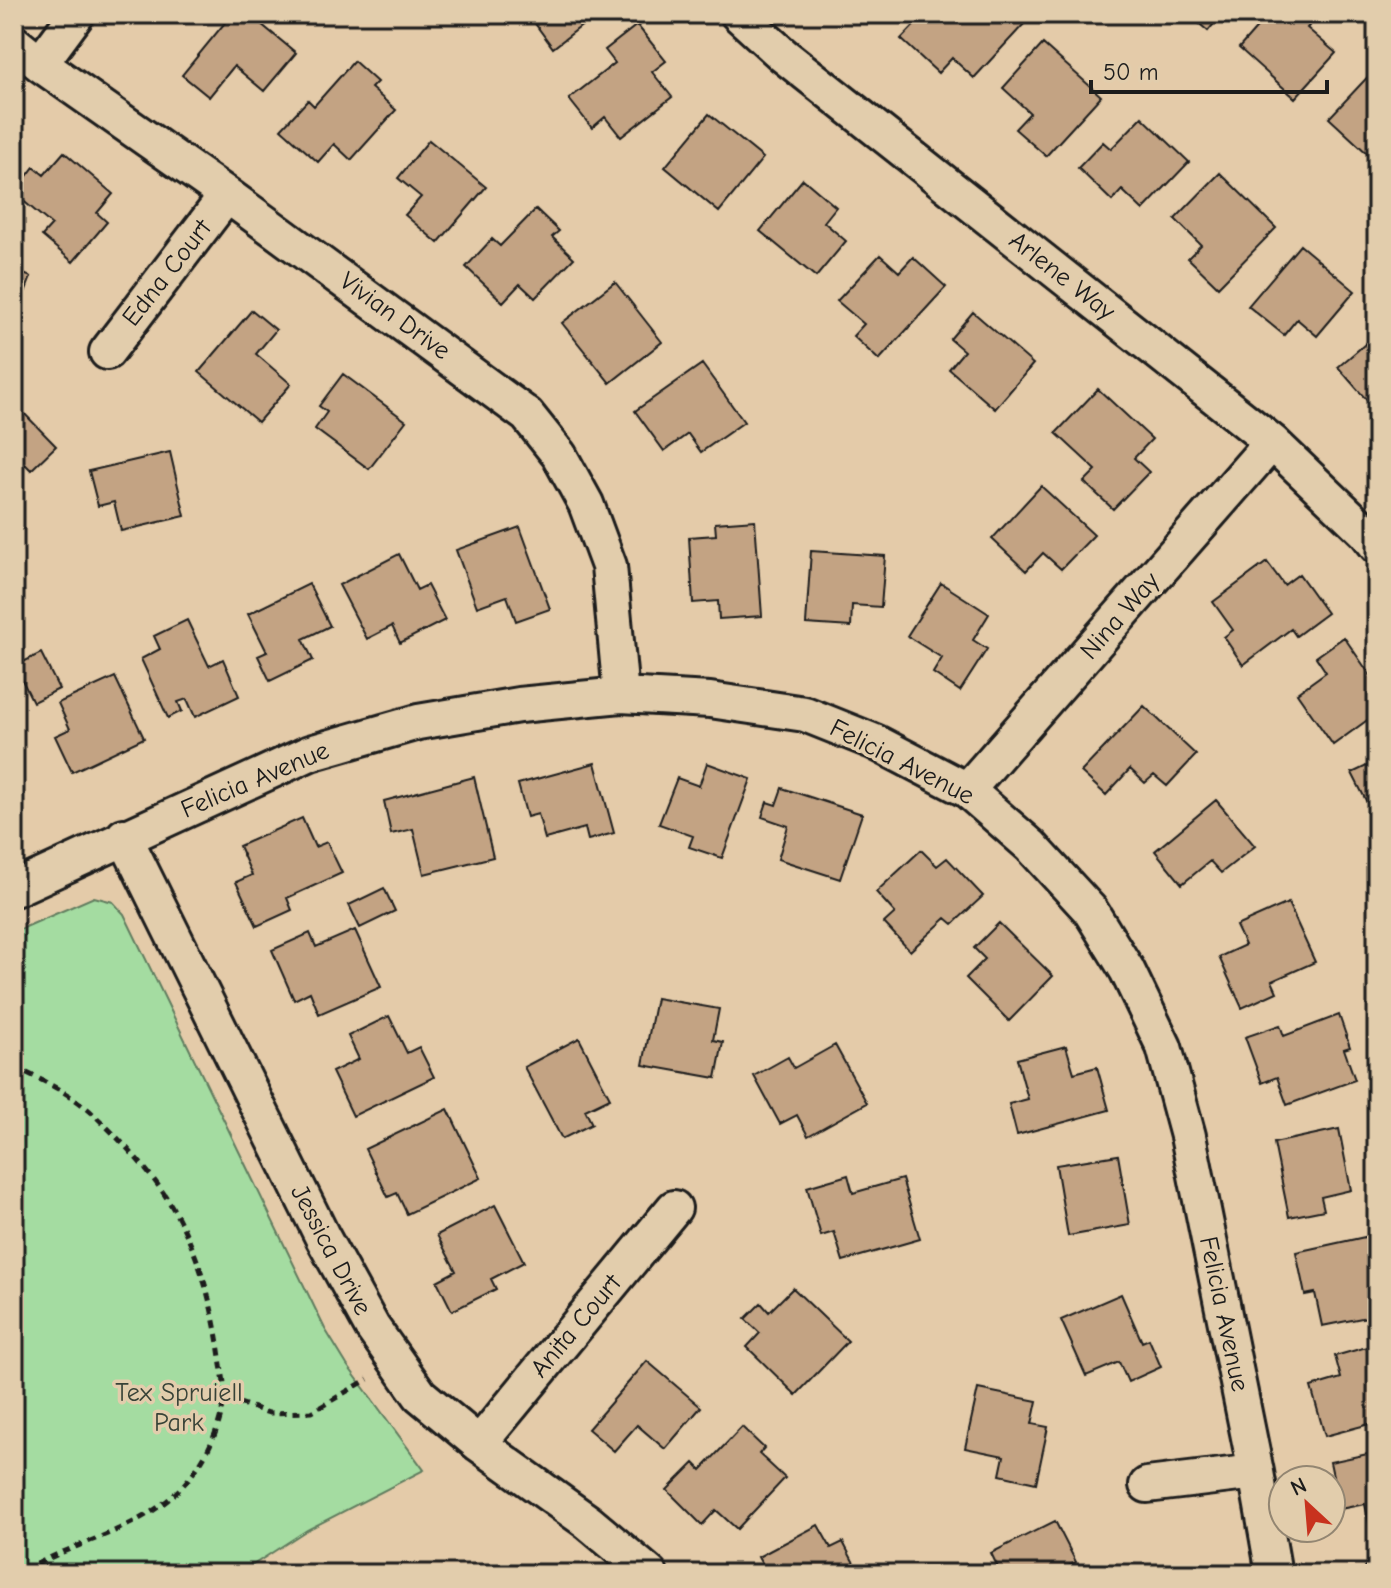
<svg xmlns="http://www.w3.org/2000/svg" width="1391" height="1588" viewBox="0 0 1391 1588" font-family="'Comic Neue',sans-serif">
<rect width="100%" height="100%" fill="#e4cba9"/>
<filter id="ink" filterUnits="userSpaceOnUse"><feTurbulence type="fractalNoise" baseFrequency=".0125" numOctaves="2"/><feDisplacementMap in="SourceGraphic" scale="16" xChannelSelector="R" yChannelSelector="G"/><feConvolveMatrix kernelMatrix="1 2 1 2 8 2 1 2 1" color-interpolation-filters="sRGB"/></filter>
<g filter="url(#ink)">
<path fill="#a4dca1" stroke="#607c5e" stroke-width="2" d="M94,897l19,5 11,12 201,415 22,36 77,105 -117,60 -68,44h-225v-642z"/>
<path fill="#c3a383" stroke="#1c1c1c" stroke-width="2" d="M232,14h17l47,39 -32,38 -30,-25 -25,31 -27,-22z
M528,14h69l-44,34z
M925,14h88l11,10 -50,54 -22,-20 -14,15 -37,-34z
M1188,14h34l-14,17z
M1269,14h45l3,3 -10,11 29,25 -41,45 -56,-50z
M637,25l29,36 -14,11 20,25 -51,40 -16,-20 -13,11 -23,-29 46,-36 -10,-13z
M1043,44l58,52 -55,60 -31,-27 15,-16 -27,-25z
M354,61l23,21 -6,6 25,22 -45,50 -17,-16 -16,18 -37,-33 27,-29 6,6z
M1377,67v80l-8,8 -40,-37z
M709,114l54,44 -44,54 -54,-45z
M1142,117l47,45 -46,48 -21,-20 -10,11 -34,-33 25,-26 8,7z
M429,140l57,47 -48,56 -33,-28 16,-18 -23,-19z
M64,152l49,42 -16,19 10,9 -34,40 -31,-26 10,-11 -38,-32 20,-26 10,8z
M1220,173l56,55 -58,59 -30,-29 13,-13 -26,-26z
M803,179l33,28 -12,15 22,19 -30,36 -56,-46z
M536,209l23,22 -7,6 22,21 -39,40 -15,-14 -17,18 -37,-35 26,-28 8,7z
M1300,245l55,46 -38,45 -20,-17 -13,16 -36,-29z
M880,255l19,17 14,-15 33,30 -67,73 -26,-24 11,-12 -27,-23z
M14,270l17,7 -17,44z
M615,282l47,60 -52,41 -48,-60z
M252,310l24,20 -20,24 35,30 -33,38 -59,-50z
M973,312l60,52 -38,45 -46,-40 15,-18 -14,-12z
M1377,334v78l-39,-45z
M702,364l42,58 -43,30 -13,-18 -24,17 -29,-40z
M343,374l63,47 -37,48 -54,-40 12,-17 -8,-6z
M1098,389l54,50 -18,19 15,14 -36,37 -29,-27 12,-12 -40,-37z
M18,407l38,39 -25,24 -6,-6 -11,10v-63z
M170,452l15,64 -64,15 -7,-29 -16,4 -9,-35z
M1041,486l53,49 -33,34 -18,-16 -17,18 -34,-32z
M755,520l7,96 -43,3 -1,-18 -25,2 -4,-66 27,-2 -1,-12z
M520,527l30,82 -34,12 -9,-25 -30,11 -21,-57z
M811,551l74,5 -4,51 -29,-2 -1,22 -45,-3z
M399,554l18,36 10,-5 18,35 -45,23 -8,-17 -25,13 -28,-54z
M1267,562l17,23 15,-11 28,39 -31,23 -5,-7 -48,36 -19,-28 9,-7 -20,-28z
M941,583l48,31 -16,26 14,9 -27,42 -27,-18 9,-15 -35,-22z
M309,584l21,42 -27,13 10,21 -43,21 -12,-25 9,-4 -19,-38z
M187,620l22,46 14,-7 16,37 -44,21 -8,-18 -9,3 4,9 -14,7 -27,-59 19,-10 -6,-13z
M1344,637l33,48v28l-44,32 -36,-52 29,-21 -10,-15z
M41,653l18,36 -26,13 -18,-36z
M115,677l29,61 -72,34 -17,-36 15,-7 -12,-26z
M1144,706l52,49 -29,31 -13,-11 -9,8 -15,-14 -24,26 -25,-23z
M1377,761v61l-25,-49z
M595,763l19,70 -26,7 -3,-12 -40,11 -7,-25 -11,3 -9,-33z
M707,763l44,16 -29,79 -33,-11 4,-11 -34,-12 18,-46 22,8z
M474,777l19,80 -69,17 -11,-45 -22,5 -7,-33z
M14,786l8,18 -8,4z
M782,788l80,26 -22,65 -62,-20 10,-33 -26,-9 5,-15 9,3z
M1216,800l39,46 -34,27 -11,-12 -28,23 -27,-33z
M302,818l13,29 12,-5 15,31 -55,25 5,12 -35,16 -21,-44 16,-7 -13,-29z
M921,850l16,16 10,-8 36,38 -30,28 -7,-6 -36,33 -26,-28 11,-10 -19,-21z
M384,888l11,23 -35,17 -11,-23z
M1288,903l27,59 -43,19 5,11 -35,16 -23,-51 26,-12 -9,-19z
M999,923l54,53 -44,45 -43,-43 19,-19 -11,-11z
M355,930l26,57 -62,27 -9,-22 -16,8 -22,-50 38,-17 6,14z
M656,998l63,11 -6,31 10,2 -7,36 -73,-13z
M1339,1015l11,32 -6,2 11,31 -68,25 -10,-28 -15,6 -17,-46 35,-12 4,11z
M389,1016l18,37 12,-6 15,30 -81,39 -21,-44 27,-13 -11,-23z
M579,1038l31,60 -25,12 7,14 -30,15 -38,-72z
M835,1045l32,58 -59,33 -11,-21 -17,9 -26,-48 34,-19 6,11z
M1066,1046l8,27 23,-6 12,43 -92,25 -8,-31 19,-5 -11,-40z
M448,1109l33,69 -74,36 -10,-21 -9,4 -23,-48z
M1339,1129l12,61 -30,7 3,13 -35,7 -15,-74z
M1118,1155l12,70 -62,11 -12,-71z
M848,1175l5,18 49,-14 18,60 -77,22 -9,-29 -13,4 -14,-49z
M495,1205l29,57 -33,17 5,10 -44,22 -15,-30 19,-10 -19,-36z
M1374,1235l3,14v66l-55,11 -7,-33 -10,2 -9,-43z
M793,1288l55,53 -52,54 -49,-48 13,-14 -15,-14 16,-16 8,9z
M1121,1294l21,48 7,-3 12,28 -33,15 -9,-20 -33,14 -25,-56z
M1377,1344v78l-52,14 -14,-49 30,-9 -6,-22z
M647,1361l54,46 -36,42 -28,-24 -23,26 -26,-22z
M978,1389l59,12 -5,23 16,3 -12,56 -36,-8 4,-19 -39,-8z
M742,1427l22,21 -5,6 26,24 -48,51 -21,-19 -14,15 -35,-35 27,-27 7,7z
M1377,1452v79l-6,1 -6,-28 -25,5 -10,-47z
M1055,1521l21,41 -22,12h-53l-10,-21z
M818,1525l13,23 12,-6 15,29 -5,3h-86l-9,-17z
M1377,1564v10h-11l-1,-8z"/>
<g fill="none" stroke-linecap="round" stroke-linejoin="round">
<defs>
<path id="street" d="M738,14l45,41 489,387 94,90 11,14
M14,43l26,21 187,131 300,220 32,40 27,49 23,62 12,129
M40,64l37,-50
M107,352l120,-157
M967,790l305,-348
M124,836l199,402 49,89 48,68 59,49 109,78 62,52
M14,889l296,-136 108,-31 101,-17 102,-10 89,5 95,14 70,28 92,48 64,56 59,64 37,60 37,77 24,89 68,336 18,102
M479,1444l195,-236
M1147,1485l109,-13"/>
</defs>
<use href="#street" stroke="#1c1c1c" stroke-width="40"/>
<path stroke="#1c1c1c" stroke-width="5" stroke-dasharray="8 6" stroke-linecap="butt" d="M14,1067c26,12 56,26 78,46 26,24 61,61 79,92 29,49 43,103 50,160 2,11 5,25 3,36 -5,28 -16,54 -34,76 -42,55 -115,62 -171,97
M225,1398l44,15 43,-1 56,-33"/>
<use href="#street" stroke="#e2cdac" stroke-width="34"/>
</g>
</g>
<g text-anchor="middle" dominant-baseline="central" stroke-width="7" stroke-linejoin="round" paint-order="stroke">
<g font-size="26" fill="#1c1c1c" stroke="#e2cdac">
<text transform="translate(167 273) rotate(-52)">Edna Court</text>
<text transform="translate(1062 276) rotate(38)">Arlene Way</text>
<text transform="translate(395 316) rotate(36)">Vivian Drive</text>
<text transform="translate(1120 616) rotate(-49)">Nina Way</text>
<text transform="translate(902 762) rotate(27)">Felicia Avenue</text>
<text transform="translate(255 780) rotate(-23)">Felicia Avenue</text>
<text transform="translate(331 1250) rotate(62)">Jessica Drive</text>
<text transform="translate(1224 1314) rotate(78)">Felicia Avenue</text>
<text transform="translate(576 1326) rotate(-50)">Anita Court</text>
</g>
<g font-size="26" fill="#374237" stroke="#e2cdac">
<text x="179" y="1393">Tex Spruiell<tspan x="179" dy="30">Park</tspan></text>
</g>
</g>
<rect width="1391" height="1588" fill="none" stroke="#e2cdac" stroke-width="48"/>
<rect x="24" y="24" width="1343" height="1540" fill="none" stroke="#1c1c1c" stroke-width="3" filter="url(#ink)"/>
<g transform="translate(1307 1504) rotate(334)"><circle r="38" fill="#e2cdac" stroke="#938672" stroke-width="2"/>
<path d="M0-6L14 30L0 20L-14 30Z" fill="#c8321e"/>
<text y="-12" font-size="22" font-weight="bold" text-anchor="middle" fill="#1c1c1c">N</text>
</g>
<path d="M1091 80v12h236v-12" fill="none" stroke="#1c1c1c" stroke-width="4"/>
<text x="1103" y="80" font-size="24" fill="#1c1c1c" stroke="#e2cdac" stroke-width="6" paint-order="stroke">50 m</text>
</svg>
